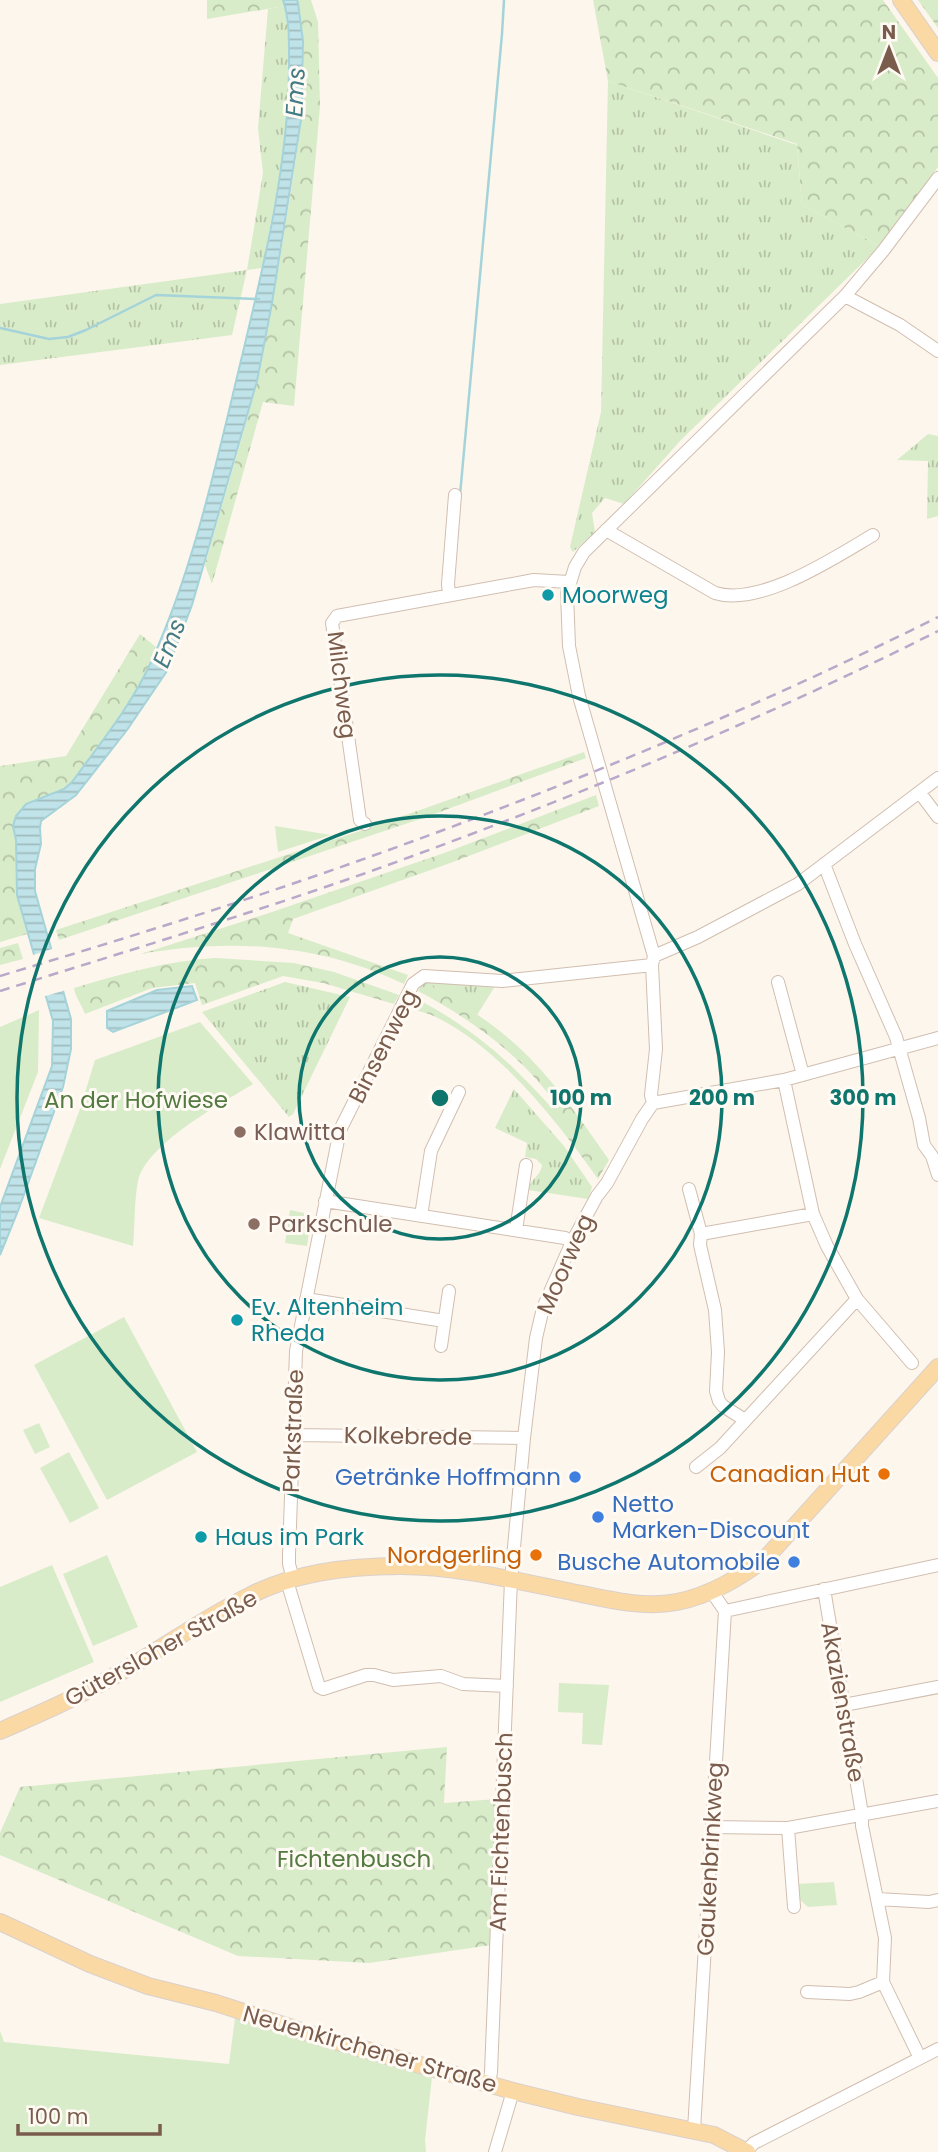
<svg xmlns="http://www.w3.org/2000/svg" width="938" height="2152" viewBox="0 0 938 2152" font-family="Poppins,sans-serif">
<defs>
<pattern id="grass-tufts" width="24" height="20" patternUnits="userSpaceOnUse" patternTransform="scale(1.75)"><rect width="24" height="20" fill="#d8ecc9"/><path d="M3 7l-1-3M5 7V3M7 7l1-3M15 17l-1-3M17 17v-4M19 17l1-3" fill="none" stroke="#b4c2a5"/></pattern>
<pattern id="forest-crowns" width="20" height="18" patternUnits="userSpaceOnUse" patternTransform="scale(1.75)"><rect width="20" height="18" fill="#d8ecc9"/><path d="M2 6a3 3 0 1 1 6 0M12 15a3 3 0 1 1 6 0" fill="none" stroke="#b4c2a5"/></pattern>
<pattern id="water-rules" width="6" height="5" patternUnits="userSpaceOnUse" patternTransform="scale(1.75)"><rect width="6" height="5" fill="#bfe3e8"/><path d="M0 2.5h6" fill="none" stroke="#a0bbbe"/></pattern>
</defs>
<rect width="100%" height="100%" fill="#fdf6ec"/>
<path fill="url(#grass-tufts)" d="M285,6c4,35 7,72 3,108 -5,51 -16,103 -26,154l-15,2 -15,65 -232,30v-61l247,-34 16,-97 -5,-45 10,-119z
M608,81l189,64 5,60 78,41 -200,195 -56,63 -19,-6 -13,15 3,19 -22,20 -3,-5 31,-135z
M928,434l10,2v80l-11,3 1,-58 -31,-1z
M425,980l72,3 -20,32z
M285,982l65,15 -57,117 -4,3 -87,-105z
M514,1089l50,57 28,41 -4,12 -60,-9c2,-11 13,-14 14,-25l-6,-6 -11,-2 2,-14 -32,-15z"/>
<path fill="url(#forest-crowns)" d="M207,0h76l2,6 -78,13z
M297,0h14l7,22 2,84 -26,300 -31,-4 -51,182 -7,-19c17,-62 37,-123 52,-185 14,-61 23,-123 33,-184 10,-62 22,-134 7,-196z
M593,0h290l55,78v89l-58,79 -78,-41 -5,-61 -189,-63z
M918,0h20v28z
M140,634l16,13c-15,47 -55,94 -84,135l-8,7 -38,15 -10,12 -3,10 3,14 1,55 10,39 -27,8v-176l66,-10z
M584,752l2,6 -157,58 -370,124 -3,-10 310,-101z
M596,795l3,11 -146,56 -160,57 -5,14 120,42 -4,9c-85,-40 -171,-46 -263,-30l128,-41 178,-61z
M18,943l5,16 -23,6v-17z
M215,958l79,5 40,9 65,23 -5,9 -71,-21 -40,-7 -81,29 -7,-22 -43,5 -67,26c-3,-9 -10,-17 -11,-26 47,-14 92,-27 141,-30z
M425,980c25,17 52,33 76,52 44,35 76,82 108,128l-11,19c-42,-59 -96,-129 -162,-162 -8,-4 -18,-6 -26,-8l5,-11c56,29 94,62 136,109l5,-3c-35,-49 -85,-85 -138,-113z
M447,1747l-3,56 53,-4 -6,146 -122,18 -131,-7 -238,-101v-22l20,-46z"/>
<path fill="#d8ecc9" d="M275,826l56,9 -53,17z
M39,1010l-1,62 -38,97v-142z
M200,1022l53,62c-32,20 -106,59 -115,97 -4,20 -3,44 -5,65l-94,-28 41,-109 15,-49z
M290,1210l14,3v3l7,1 -4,29 -22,-3z
M124,1317l73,135 -90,48 -73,-135z
M39,1423l11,24 -15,7 -12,-24z
M69,1452l30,56 -29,15 -30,-55z
M107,1555l31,72 -45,19 -30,-72z
M52,1565l42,97 -94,40v-115z
M559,1683l50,2 -7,60 -20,-1 1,-31 -25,-1z
M834,1882l3,23 -29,2 -10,-9 -1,-14z
M235,2018l197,59 -7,63 1,12h-426v-121l4,11 225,22z"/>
<path fill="url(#water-rules)" stroke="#a5d3da" stroke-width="2" d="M283,0h14l1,3 5,38 -1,72 -30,190 -15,78 -65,224 -25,66 -40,59 -51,65 -35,26 -1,7 1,16 -6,25v22l36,128v30l-8,38 -45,124 -18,44v-48l52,-141 1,-45 -36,-126 -1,-55 -3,-14 3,-10 10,-12 38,-15 8,-7c27,-37 61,-79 79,-120 41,-90 63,-189 86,-285 24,-101 51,-204 52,-308 0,-23 1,-48 -6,-69z
M192,986l5,14 -84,32 -6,-4v-17l50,-21z"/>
<path fill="#fdf6ec" d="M55,948l11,42 -24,7 -12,-41z"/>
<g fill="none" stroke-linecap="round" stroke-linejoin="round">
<path stroke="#a5d3da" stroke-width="2.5" d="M0,328l49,11 19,-2 18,-7 70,-35 103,4
M460,495l42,-461 2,-34"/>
<defs>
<path id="minor" d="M845,296l55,29 38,26
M606,530l109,63c45,14 119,-35 158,-58
M449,594l-1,-10 7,-89
M920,793l18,24
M365,824l-5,-4 -28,-197 5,-7 197,-36 35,2
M824,864l31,80 41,93 23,81 5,27 8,11 6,19
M654,956l44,-19 100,-53 140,-106
M778,982l25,93
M784,1080l29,134 14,32 30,53 55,64
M653,1103l-2,-8 5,-46 -4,-84 2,-9 -75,-260 -10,-50 -2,-53 8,-26 9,-15 261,-256 38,-45 55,-73
M653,1103l131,-23 154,-42
M689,1189l12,45 -1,11 15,65 3,42 -2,39 3,10 4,5 22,14
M325,1201l240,37 7,4
M421,1216l10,-65 28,-59
M516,1230l10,-65
M701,1234l112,-20
M306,1299l138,22
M441,1346l8,-55
M293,1435l231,3
M696,1467l24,-19 137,-149
M293,1579l-4,-15v-9l7,-204 44,-221 73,-146 11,-8 78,5 150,-16
M287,1581l32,106 4,2 43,-14h8l19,5 48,-4 22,8 44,2
M824,1589l38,225v12l23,112 -2,44 37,76
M725,1611l213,-46
M844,1705l94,-18
M712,1827l76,1 150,-27
M788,1828l6,79
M878,1899l51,3 9,-2
M807,1992l43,2 9,-2 24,-10
M489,2084l2,-12 20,-492 13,-142 12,-100 7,-30 29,-66 25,-46 10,-13 35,-64 11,-16
M694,2130l31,-519 -13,-19
M495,2152l18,-61
M745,2152l9,-9 184,-94"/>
<path id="major" d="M901,0l37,53
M0,1731c39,-17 78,-34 114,-55 47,-26 89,-58 137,-81 45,-23 99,-29 149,-29 56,0 113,14 167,25 35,7 74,18 110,11 34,-7 62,-24 89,-44l172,-191
M0,1922l90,42 58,22 68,17 101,33 196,55 65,16 136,28 33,17"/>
</defs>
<use href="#minor" stroke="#d1beb0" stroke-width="14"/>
<use href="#major" stroke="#dad1cd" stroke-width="18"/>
<use href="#minor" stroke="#fff" stroke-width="12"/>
<use href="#major" stroke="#fbd9a5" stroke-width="16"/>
<path stroke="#b9a8c9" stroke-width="2.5" stroke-dasharray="10 7" stroke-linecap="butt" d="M0,976c120,-36 240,-73 358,-115 197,-70 392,-150 580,-244
M0,991c121,-38 243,-75 363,-117 195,-70 389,-149 575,-243"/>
</g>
<g fill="none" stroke="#0f766e" stroke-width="3.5">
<circle cx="440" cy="1098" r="141"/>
<circle cx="440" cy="1098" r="282"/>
<circle cx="440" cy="1098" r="423"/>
</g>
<g fill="#0f9aa8" stroke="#fffaf3" stroke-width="2.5">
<circle cx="548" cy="595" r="7"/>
<circle cx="237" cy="1320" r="7"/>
<circle cx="201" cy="1537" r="7"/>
</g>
<g fill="#8d6e63" stroke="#fffaf3" stroke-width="2.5">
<circle cx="240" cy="1132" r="7"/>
<circle cx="254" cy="1224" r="7"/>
</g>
<g fill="#e8710a" stroke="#fffaf3" stroke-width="2.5">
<circle cx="884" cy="1474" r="7"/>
<circle cx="536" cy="1555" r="7"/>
</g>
<g fill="#3f7fe0" stroke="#fffaf3" stroke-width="2.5">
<circle cx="575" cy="1477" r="7"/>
<circle cx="598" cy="1517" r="7"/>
<circle cx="794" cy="1562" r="7"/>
</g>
<g text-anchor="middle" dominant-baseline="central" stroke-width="6" stroke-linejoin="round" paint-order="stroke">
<g font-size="23" fill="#0d838f" stroke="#fffaf3" text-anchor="start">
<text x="562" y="595">Moorweg</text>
<text x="251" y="1307">Ev. Altenheim<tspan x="251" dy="26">Rheda</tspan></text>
<text x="215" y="1537">Haus im Park</text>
</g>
<g font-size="23" fill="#7a5c4d" stroke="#fffaf3">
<text transform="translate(342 685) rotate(83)">Milchweg</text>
<text transform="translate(383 1046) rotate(-63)">Binsenweg</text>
<text transform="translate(565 1264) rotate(-66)">Moorweg</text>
<text transform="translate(293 1431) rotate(-88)">Parkstraße</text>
<text transform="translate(408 1436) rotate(1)">Kolkebrede</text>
<text transform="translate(161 1648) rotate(-29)">Gütersloher Straße</text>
<text transform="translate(843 1702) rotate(80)">Akazienstraße</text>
<text transform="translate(501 1832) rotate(-88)">Am Fichtenbusch</text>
<text transform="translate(710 1859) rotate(-87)">Gaukenbrinkweg</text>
<text transform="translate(370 2049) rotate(16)">Neuenkirchener Straße</text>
</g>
<g font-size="23" fill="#537a41" stroke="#fffaf3">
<text x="136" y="1100">An der Hofwiese</text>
<text x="354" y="1859">Fichtenbusch</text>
</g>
<g font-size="23" fill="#785e54" stroke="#fffaf3" text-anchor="start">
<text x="254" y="1132">Klawitta</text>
<text x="268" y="1224">Parkschule</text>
</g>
<g font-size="23" fill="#c56008" stroke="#fffaf3" text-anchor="end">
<text x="870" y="1474">Canadian Hut</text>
<text x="522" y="1555">Nordgerling</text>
</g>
<g font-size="23" fill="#366cbe" stroke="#fffaf3" text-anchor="end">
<text x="561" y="1477">Getränke Hoffmann</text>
<text x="612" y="1504" text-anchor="start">Netto<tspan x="612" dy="26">Marken-Discount</tspan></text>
<text x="780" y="1562">Busche Automobile</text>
</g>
<g font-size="24" font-style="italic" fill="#437c86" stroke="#fffaf3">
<text transform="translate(295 92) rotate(-87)">Ems</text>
<text transform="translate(169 643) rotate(-68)">Ems</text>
</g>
</g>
<circle cx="440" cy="1098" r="10" fill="#0f766e" stroke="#fffaf3" stroke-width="3.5"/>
<g font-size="21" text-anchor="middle" font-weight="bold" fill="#0f766e" stroke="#fffaf3" stroke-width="6" stroke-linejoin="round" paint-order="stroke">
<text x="581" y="1105">100 m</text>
<text x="722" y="1105">200 m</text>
<text x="863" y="1105">300 m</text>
</g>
<g transform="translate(889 49)" stroke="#fffaf3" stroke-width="5" paint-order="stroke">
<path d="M0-5L12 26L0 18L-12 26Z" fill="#7a5c4d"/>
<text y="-10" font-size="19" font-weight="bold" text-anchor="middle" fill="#7a5c4d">N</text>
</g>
<path d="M18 2124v10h142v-10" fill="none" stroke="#7a5c4d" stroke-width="3.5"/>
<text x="28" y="2124" font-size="21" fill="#7a5c4d" stroke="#fffaf3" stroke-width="5" paint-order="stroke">100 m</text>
</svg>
